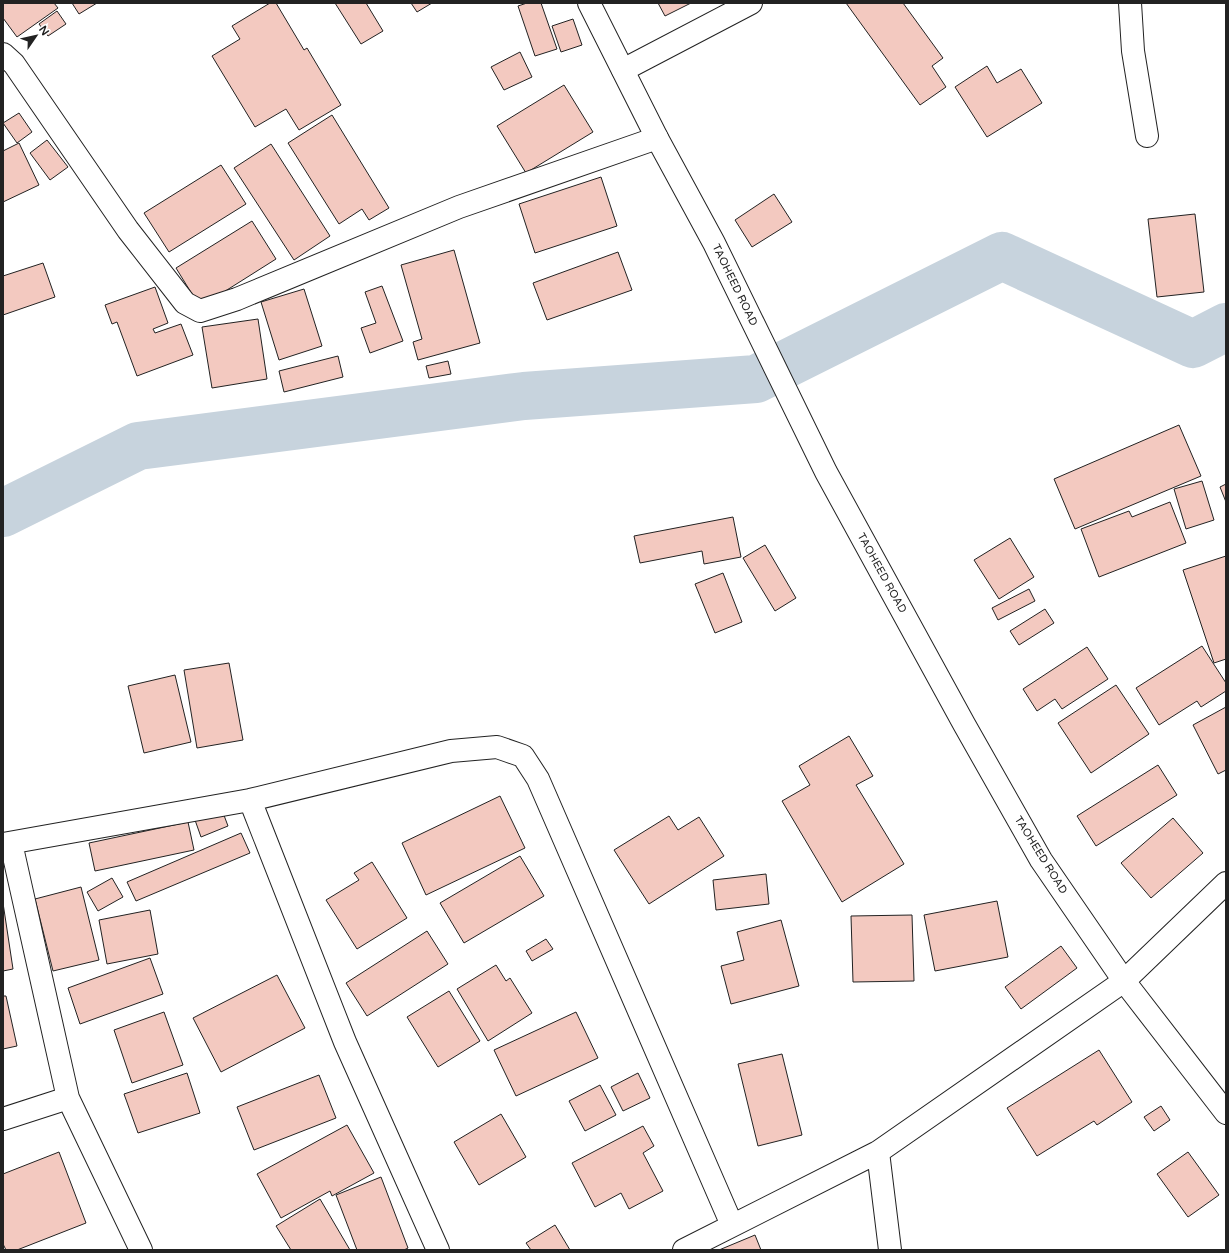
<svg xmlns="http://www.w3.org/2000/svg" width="1229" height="1253" viewBox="0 0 1229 1253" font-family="'Varela Round',sans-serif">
<rect width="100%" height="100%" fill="#fff"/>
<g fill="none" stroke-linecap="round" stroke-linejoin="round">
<path stroke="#c7d3dd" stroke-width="48" d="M3,513l135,-67 386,-50 232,-17 246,-123 191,88 33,-17"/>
</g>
<path fill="#f3c9c0" stroke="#222" d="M3,3h51l4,5 -41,29 -14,-19z
M72,3h25l-18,11z
M270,3h6l28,47 3,-2 34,57 -42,25 -13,-21 -31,18 -43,-71 28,-17 -8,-13z
M335,3h31l17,28 -22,13z
M411,3h21l-15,9z
M527,3h14l16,46 -22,7 -17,-50z
M658,3h33l-26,13z
M846,3h57l40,55 -11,8 14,21 -26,18z
M57,11l9,13 -18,12 -9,-12z
M573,19l9,26 -21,7 -9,-26z
M520,52l12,25 -28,13 -13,-23z
M987,66l10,17 24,-14 21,34 -55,34 -32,-50z
M564,85l29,47 -67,41 -29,-47z
M19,113l13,19 -15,11 -14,-20z
M332,115l57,93 -20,12 -7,-11 -23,15 -51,-81z
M47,140l21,27 -18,13 -20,-27z
M19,143l20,42 -36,17v-51z
M271,144l59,92 -36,24 -60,-92z
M221,165l25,39 -77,48 -25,-39z
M601,177l16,49 -82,27 -16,-49z
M774,194l18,28 -40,25 -17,-27z
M1195,214l9,78 -47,5 -9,-78z
M252,221l24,38 -76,48 -24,-39z
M454,250l26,93 -62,17 -5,-18 9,-3 -21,-74z
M618,252l14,38 -85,30 -14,-37z
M43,263l12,34 -52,18v-39z
M382,286l21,55 -33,12 -9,-25 15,-5 -11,-31z
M155,287l13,36 -15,6 2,4 26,-9 12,31 -56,21 -20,-54 -5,2 -7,-19z
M304,289l18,57 -43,14 -18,-58z
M258,319l9,60 -55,9 -10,-61z
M338,356l5,21 -59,15 -5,-21z
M448,361l3,13 -22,4 -3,-12z
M1179,425l22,51 -126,53 -21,-50z
M1202,481l12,39 -28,9 -12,-40z
M1226,484v18l-6,-15z
M1170,502l16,41 -87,34 -18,-48 48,-18 3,6z
M733,517l8,40 -37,7 -2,-13 -62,12 -6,-27z
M1010,538l24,39 -35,22 -25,-39z
M765,545l31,53 -21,13 -32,-53z
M1226,556v103l-12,4 -31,-93z
M723,573l19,49 -27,11 -20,-49z
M1029,589l6,12 -37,19 -6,-12z
M1045,609l9,14 -35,22 -9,-14z
M1202,646l24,37v8l-25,16 -4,-6 -38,24 -23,-37z
M1087,647l21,32 -46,30 -7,-10 -18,12 -14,-22z
M229,663l14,77 -46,8 -13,-78z
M175,675l16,67 -47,11 -16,-67z
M1116,685l33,49 -58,39 -33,-50z
M1226,707v63l-8,4 -25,-49z
M849,736l24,40 -17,9 48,79 -62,38 -60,-101 28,-16 -11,-19z
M1158,765l19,30 -81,51 -19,-30z
M500,796l25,52 -99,47 -24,-52z
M222,810l6,16 -27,11 -6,-17z
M669,816l9,14 21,-13 25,39 -75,48 -35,-54z
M1173,818l30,35 -52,45 -30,-35z
M188,822l6,28 -99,21 -6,-28z
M241,833l9,20 -114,48 -9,-19z
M520,856l24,40 -80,47 -24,-40z
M372,862l35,56 -50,31 -31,-49 33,-20 -5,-7z
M766,874l3,30 -53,6 -3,-30z
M112,878l11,19 -25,14 -11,-19z
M81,887l18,73 -46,11 -18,-72z
M997,901l11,56 -73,14 -11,-56z
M3,903l10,66 -10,2z
M150,910l8,44 -51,10 -8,-44z
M912,915l2,66 -61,1 -2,-66z
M781,920l18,66 -68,18 -10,-38 23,-6 -7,-28z
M427,931l21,33 -81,52 -21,-33z
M546,939l7,10 -21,12 -6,-10z
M1061,946l16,22 -56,41 -16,-22z
M150,958l13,36 -83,30 -12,-36z
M496,965l10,16 4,-3 22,35 -44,28 -31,-52z
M277,975l28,53 -84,44 -28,-54z
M449,991l31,50 -42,26 -31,-50z
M3,996h3l11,50 -14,3z
M164,1012l19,53 -51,18 -18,-53z
M576,1012l22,46 -82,38 -22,-46z
M1099,1050l33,52 -35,23 -3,-4 -57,35 -30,-48z
M782,1054l20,81 -44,11 -20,-82z
M187,1073l13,40 -62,20 -14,-39z
M638,1073l12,25 -27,13 -12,-24z
M319,1075l17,43 -82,32 -17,-43z
M600,1085l16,30 -31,16 -16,-30z
M1161,1106l9,14 -16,11 -10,-14z
M501,1114l25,43 -47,28 -25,-43z
M347,1125l27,48 -42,23 -2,-5 -49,27 -24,-44z
M643,1126l11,20 -11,7 20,38 -34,18 -8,-16 -26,14 -23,-44z
M59,1152l27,71 -69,27h-11l-3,-6v-70z
M1188,1152l31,43 -31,22 -31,-43z
M381,1177l27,71 -4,2h-47l-21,-55z
M320,1199l30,51h-59l-15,-24z
M555,1225l15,25h-39l-5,-7z
M755,1235l6,15h-42z"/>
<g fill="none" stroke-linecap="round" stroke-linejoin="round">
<defs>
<path id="minor" d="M1130,3l3,48 14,85
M3,54l11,10 114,166 57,73 15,8 37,-12 222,-92 198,-69
M623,70l128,-67
M250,800l95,242 93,208
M11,843l57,255
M3,844l247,-44 201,-49 46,-4 26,9 15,23 194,446
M3,1119l65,-21 73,152
M878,1152l12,98
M684,1250l194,-98 246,-171 102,-98"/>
<path id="primary" d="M589,3l68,135 57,105 112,229 138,252 77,136 83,121 102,132"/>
</defs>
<use href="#minor" stroke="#222" stroke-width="24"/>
<use href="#primary" stroke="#222" stroke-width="24"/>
<use href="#minor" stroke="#fff" stroke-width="22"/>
<use href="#primary" stroke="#fff" stroke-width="22"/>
</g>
<g text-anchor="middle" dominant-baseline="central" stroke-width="3" stroke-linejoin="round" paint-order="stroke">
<g font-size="11" fill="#222" stroke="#fff">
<text transform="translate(735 285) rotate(64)">TAOHEED ROAD</text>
<text transform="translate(882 573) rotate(61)">TAOHEED ROAD</text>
<text transform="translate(1041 855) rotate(58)">TAOHEED ROAD</text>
</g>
</g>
<rect width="1229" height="1253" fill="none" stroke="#222222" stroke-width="8"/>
<g transform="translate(36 36) rotate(56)" stroke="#ffffff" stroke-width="3" paint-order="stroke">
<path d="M0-3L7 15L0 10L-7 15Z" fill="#222222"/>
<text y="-6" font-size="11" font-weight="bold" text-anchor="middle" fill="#222222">N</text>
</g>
</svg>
